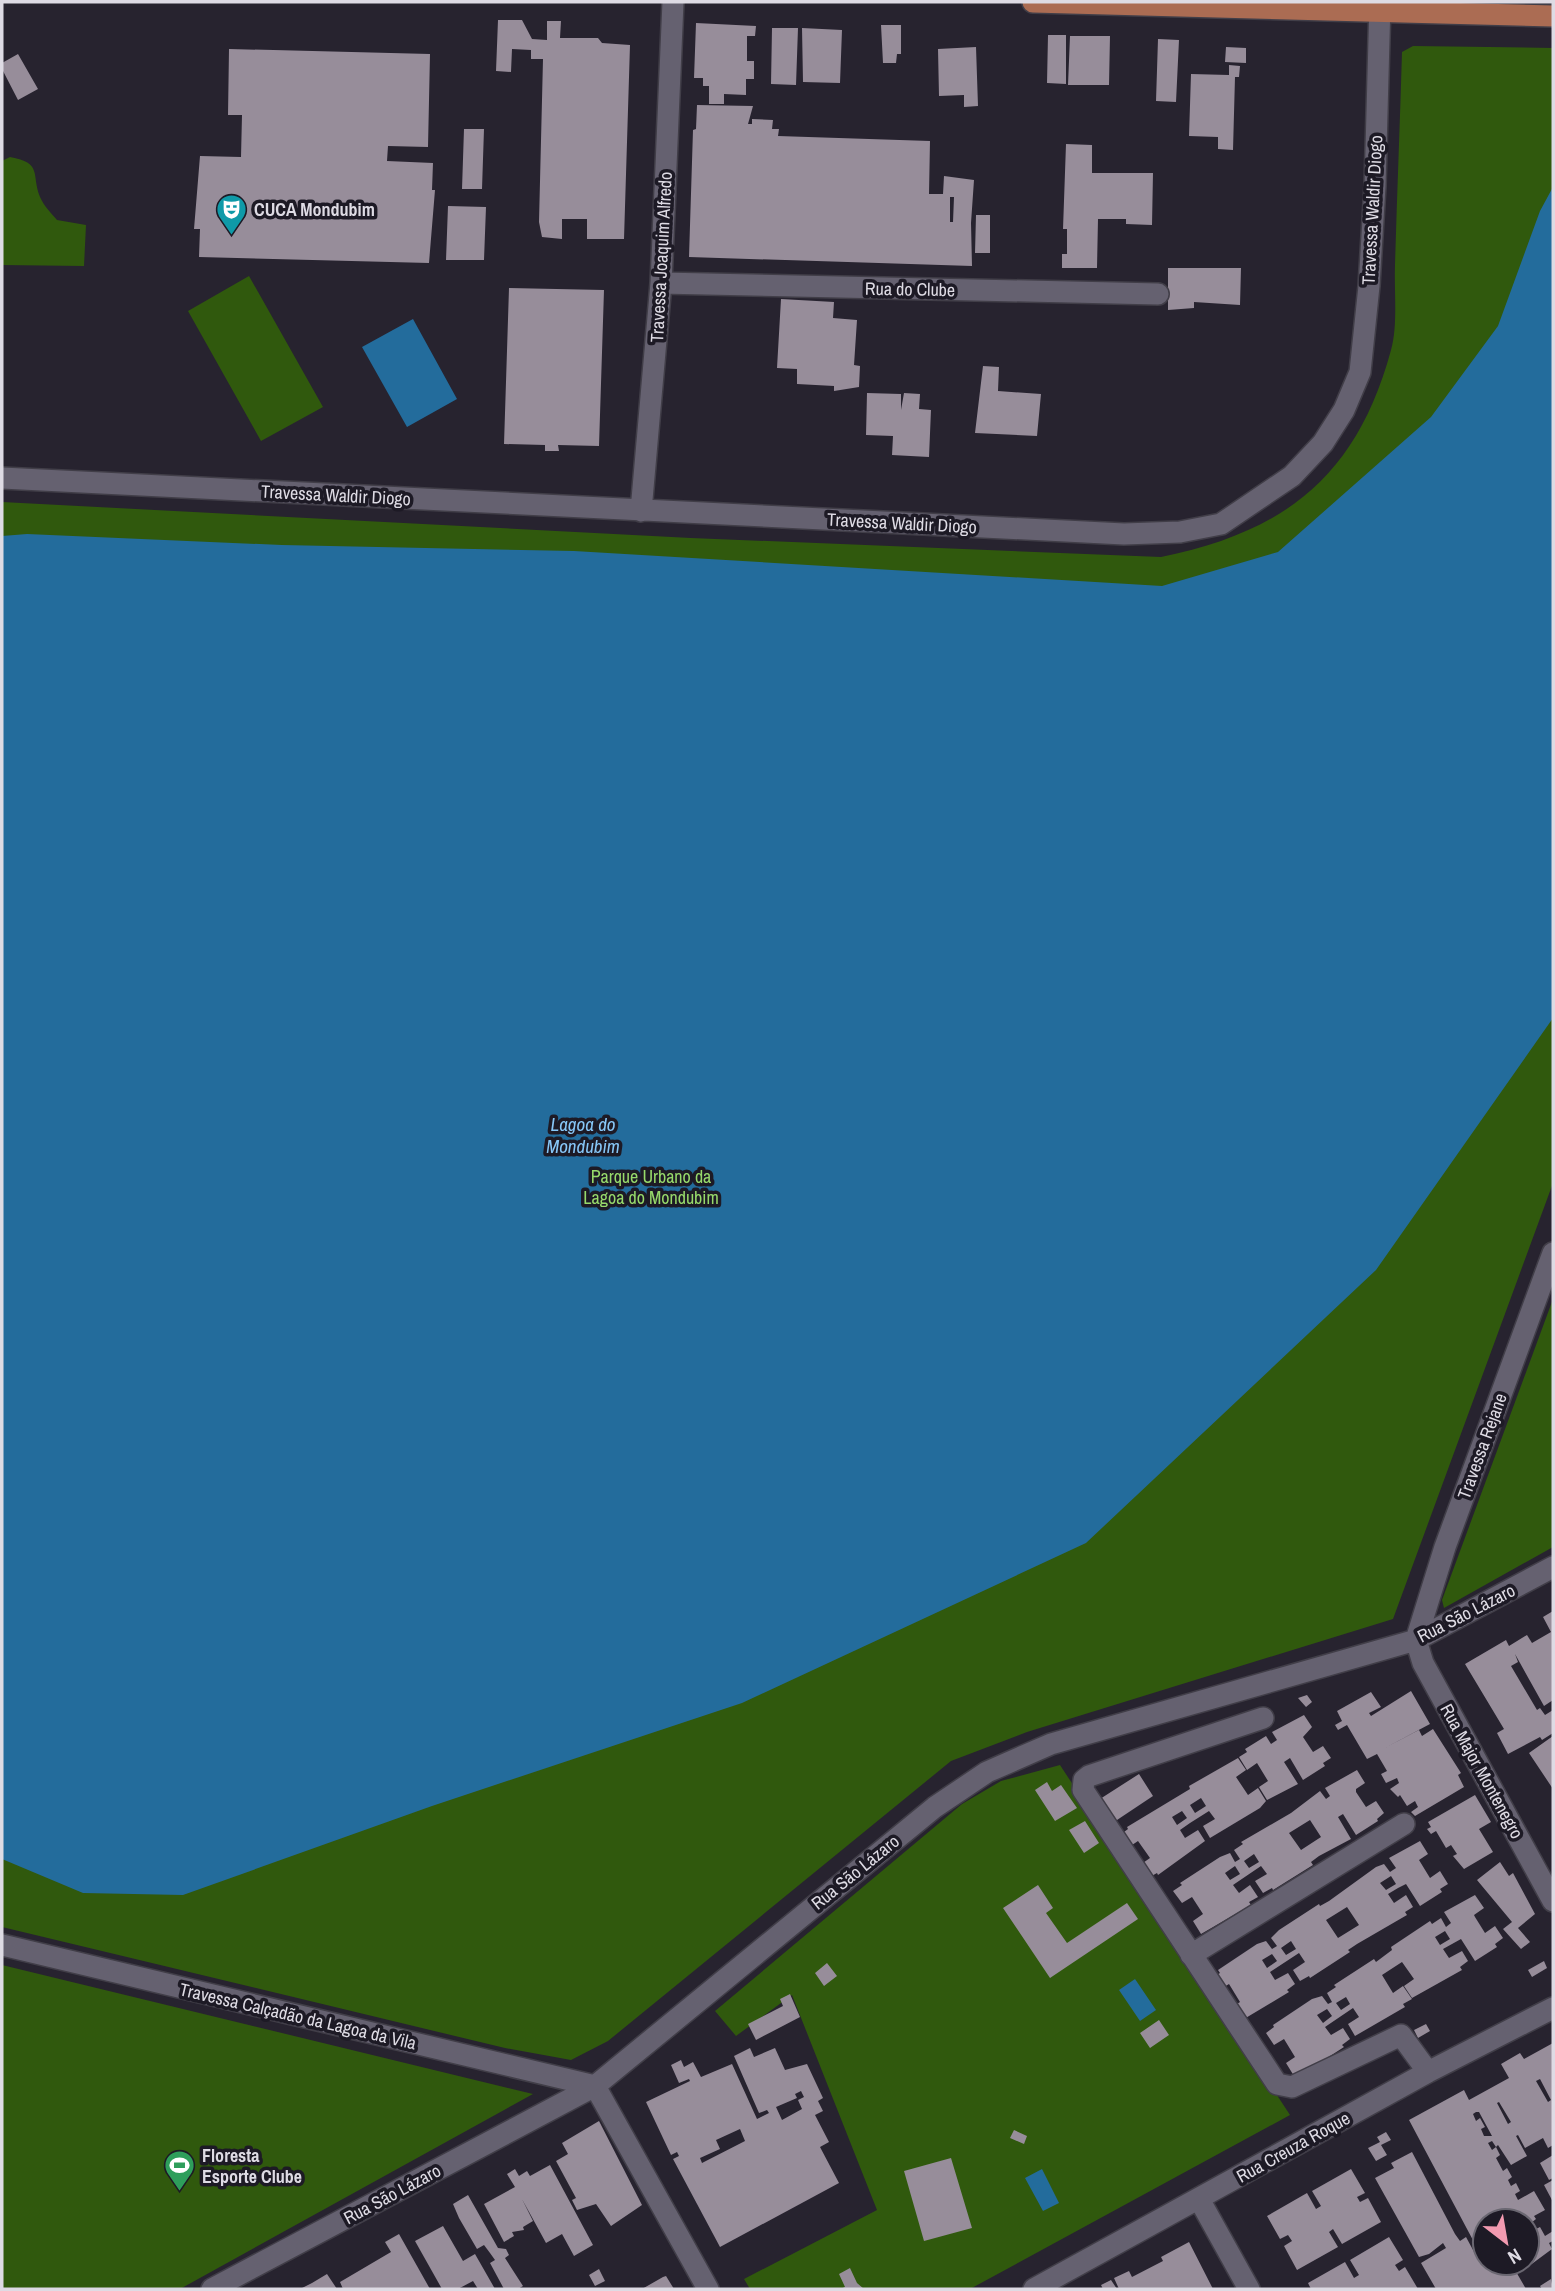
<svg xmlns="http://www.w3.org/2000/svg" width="1555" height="2291" viewBox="0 0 1555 2291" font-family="'Archivo Narrow',sans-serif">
<rect width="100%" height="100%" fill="#27232f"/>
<path fill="#30590d" d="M1413,46l140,2v1135l-160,436 -366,113 -76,29 -343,280 -37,19 -66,-12 -503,-121v-1425l689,36 470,19c124,-25 196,-81 230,-207 7,-25 3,-58 4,-85 2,-71 5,-142 7,-213z
M10,157c33,6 21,17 30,40 4,9 11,16 17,23l29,5 -2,41 -82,-1v-104z
M249,276l74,131 -62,34 -73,-130z
M1553,1299v248l-109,61 -2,-8z
M1060,1765l230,350 -320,174h-220l-6,-10 133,-69 -85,-215 -56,41 -21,-25 247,-207 39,-23z
M2,1965l531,129 -353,195h-178z"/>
<path fill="#236c9c" d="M1553,187v831l-177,252 -290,273 -344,160 -310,103 -249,89 -100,-2 -81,-34v-1323l25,-2 255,11 292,6 588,35 116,-34 153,-135 67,-91 42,-115z
M413,319l44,80 -50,28 -45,-80z
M1135,1979l21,31 -16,11 -21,-31z
M1042,2169l17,34 -16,8 -18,-33z"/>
<path fill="#978d9a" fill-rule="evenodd" d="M498,20h24l10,19 15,1v-19h14l-1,17h38l4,5 28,2 -6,194h-37v-20h-25v20l-20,-2 -3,-15 4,-163h-12v-9l-19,-1 -1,23 -15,-1z
M696,23l60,3 -1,10h-8v25h7v18h-8v16l-22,-1v10h-15v-18h-6v-8h-9z
M881,25h20v29h-4l-1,9h-13z
M772,28h26l-2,57 -25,-1z
M802,28l40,2 -2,53 -37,-1z
M1048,35h18v49l-19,-1z
M1070,36h40l-1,49h-41z
M1158,39l21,1 -3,62 -20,-1z
M976,47l2,59 -14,1v-12l-25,1 -1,-47z
M1226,47l20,1v15l-21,-1z
M229,49l201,5 -2,93 -40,-1 -1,15 46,2 -1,27h3l-6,73 -230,-6 1,-28h-6l6,-73 41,1 1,-42h-14z
M18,54l20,35 -20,11 -16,-31v-6z
M1229,65l11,1 -1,11h-4l-2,73 -15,-1v-12l-29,-1 2,-62 38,1z
M697,105l56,1 -5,18h4v-5l21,1 -1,9h7l-1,7 152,5 -1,53h14l1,-18 30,4 -3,43 1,43 -283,-9 4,-127 3,-1zM950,197h4l-1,25h-3z
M464,129h20l-2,60h-20z
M1066,144l26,1v28h61l-1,52 -26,-1v-5h-28l-1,49h-35v-14h5v-25h-4z
M448,206l38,1 -2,53h-38z
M976,215h14v38h-15z
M1168,268h73l-1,37 -46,-3v6l-26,2z
M509,288l95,2 -5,156 -41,-1 1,6h-14v-6l-41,-1z
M781,299l53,3 -1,16 24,2 -3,45 6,1 -1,21 -25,4v-5l-37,-2v-15l-20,-1z
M983,366l16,1 -1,24 43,3 -4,42 -62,-3z
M867,393l34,1v16l3,-17 16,1 -1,15 12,1 -2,47 -37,-2 1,-19 -27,-1z
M1553,1611v89l-9,6 -29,-52 3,8 -7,4 26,44 3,-2 5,7 8,-5v23l-11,7 -2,-3 -32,17 -11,-21 7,-4 -39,-65 41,-24 3,6 18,-11 5,8 19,-11 -8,-15z
M1411,1691l19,33 -49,26 38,-20 3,6 11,-7 28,44 -3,2 6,12 -49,29 -4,-4 7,-5 -3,-6 -8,5 -7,-11 -2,2 -8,-8 9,-6 -2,-5 -11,5 -5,-9 6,-3 -10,-17 -10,5 -20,-34 -9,5 -3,-5 7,-4 -5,-10 34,-19 10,15 -12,6 2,3z
M1307,1695l5,7 -6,5 -8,-9z
M1304,1715l8,12 -9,10 10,15 10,-6 8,12 -8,5 2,3 -22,14 -13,-22 -6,4 14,22 -31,16 -8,-13 9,-6 -11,-18 -10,7 -8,-13 8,-5 -2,-3 21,-13 5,8 6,-4 -5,-8z
M1553,1736v53l-24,-36z
M1238,1758l8,12 -10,7 12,18 10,-7 8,13 -6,7 -50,30 -7,-12 12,-7 -6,-8 -19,12 -10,7 5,8 13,-8 7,11 -47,34 -1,-2 -9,5 -8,-13 10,-7 -12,-17 -9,6 -9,-12 8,-6 -1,-2 63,-38 -1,-3zM1201,1798l5,8 -11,7 -5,-8zM1182,1811l5,7 -10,7 -5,-8z
M1357,1770l8,13 -9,6v3l10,15 10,-6 8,12 -7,6 1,2 -22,14 -13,-21 -5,3 13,22 -32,17 -8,6 2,3 -40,25 -1,-2 -9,5 -8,-12 12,-7 -6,-8 -28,19 6,8 11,-8 8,12 -9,5 2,3 -50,29 -8,-13 10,-7 -11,-17 -10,6 -9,-12 9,-6 -2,-2 40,-26 10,-4 5,9 5,-3 -6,-9 9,-6 -2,-2 50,-29 29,-22 6,8 4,-3 -5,-8zM1310,1820l11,17 -20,13 -12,-17zM1254,1854l5,8 -10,6 -5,-7zM1235,1866l5,8 -10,6 -5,-7z
M1139,1774l14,22 -39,26 -14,-23z
M1047,1782l5,9 9,-6 16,23 -22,13 -20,-31z
M1475,1795l16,27 -12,7 14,23 -29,17 -11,-13 4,-2 -6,-9 -5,3 -10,-17 -5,3 -4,-5 4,-2 -3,-5z
M1085,1821l14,22 -15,10 -15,-23z
M1420,1841l8,13 -9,6 11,18 10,-7 8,13 -8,5 2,3 -22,14 -14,-22 -8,4 -10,6 6,9 12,-8 7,12 -8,5 2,3 -50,29 -9,6 2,2 -40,26 -1,-2 -9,5 -7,-11 12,-8 -6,-9 -29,19 5,8 13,-7 7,11 -8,6 2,2 -50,30 -8,-14 9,-6 -11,-18 -10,6 -7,-12 8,-5 -2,-3 39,-26 9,-3 6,8 5,-3 -6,-8 8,-8 40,-26 1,2 9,-5 47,-34 8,-3 6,8 6,-4 -7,-10zM1391,1876l5,8 -10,6 -6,-7zM1347,1907l12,18 -21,13 -12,-18zM1291,1941l5,8 -10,6 -5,-7zM1272,1954l5,7 -10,7 -5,-8z
M1500,1862l9,14 4,-3 22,41 -17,14 12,14 -9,7 -18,-20 9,-7 -35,-42z
M1038,1885l15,23 -7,5 21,30 60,-40 11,16 -88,59 -47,-70z
M1475,1895l9,13 -10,7 1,2 10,16 10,-7 8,12 -8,6 2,3 -22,14 -14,-22 -18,10 6,9 13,-7 6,10 -8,6 2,3 -50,28 -8,-12 10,-7 -12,-17 -20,13 11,18 10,-7 9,13 -9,5 2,3 -50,29 -7,-12 11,-7 -6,-9 -28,19 6,8 12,-7 7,11 -8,6 2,2 -40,26 -2,-3 -8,6 -8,-13 9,-6 -11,-18 -10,6 -8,-12 8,-6 -1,-2 39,-26 10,-3 6,8 4,-2 -5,-9 9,-6 -2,-2 40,-26 2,3 16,-12 -1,-3 39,-26 2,3 9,-6 5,9 5,-4 -7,-11zM1445,1931l5,8 -10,6 -5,-8zM1346,1997l4,7 -9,6 -5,-7zM1327,2009l5,7 -9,7 -6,-8z
M1544,1961l3,7 -15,9 -4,-7z
M827,1963l10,13 -13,10 -9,-13z
M790,1994l10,23 -44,23 -8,-16 35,-18 -3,-7z
M1159,2020l10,15 -19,13 -10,-15z
M1426,2024l4,7 -12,7 -4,-8z
M1553,2043v102l-5,3 -5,-10 -18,10 -7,-13 -2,1 11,20 -16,9 -13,-20 -2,2 -4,-6 -4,2 4,7 4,-3 4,8 -4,3 7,13 4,-3 5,9 -4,3 3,6 5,-3 4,8 -5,3 3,6 16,-9 11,19 -11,6 2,3 -5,4 3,7 6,-3 5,9 8,-5v10l-4,2 3,6 -23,17 -2,-45h-42v42h26l15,26h-90l-15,-26 25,-15 -3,-5 -14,11 -10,3 -44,-79 19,-10 -3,-5 21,-11 43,82 5,7 6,-4 13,24 4,-2 -74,-139 55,-30 5,10 40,-22 -8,-14 19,-11 4,6zM1540,2079l11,21 -3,2 -12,-21zM1499,2102l12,20 -3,2 -11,-21zM1476,2112h3l13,24h-8l-3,-7 4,-2 -5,-9 -4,3 -3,-7z
M750,2048l4,9 21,-9 10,22 22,-6 16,34 -5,3 5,10 -8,4 14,27 -9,5 19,36 -119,64 -47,-88 6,-3 -2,-4 -6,3 -25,-53 44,-21 -1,-2 -10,4 -8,-18 10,-5 3,7 9,-5 8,15 31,-13 25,55 12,-6 -2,-3 -8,3 -25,-57zM801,2091l3,6 -6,3 4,9 -20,11 -6,-13 21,-9 -2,-4zM740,2129l5,12 -43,22 -2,-5 20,-9 -4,-9z
M599,2121l43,84 -31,21 -15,-22 -19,6 -5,-10 4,-2 -20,-37 12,-7 -6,-11z
M1014,2130l13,6 -3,8 -14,-6z
M1386,2132l5,8 -10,5 6,10 -11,6 -8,-13 12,-6 -3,-5z
M1553,2155v23l-4,2 -9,-17z
M951,2158l21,70 -48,13 -20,-70z
M550,2165l43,80 -19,11 -12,-22 -16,9 -24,-44 11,22 -10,6 1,3 -12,2 2,4 -10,6 -20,-38 31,-17 -8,-13 8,-5 4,7 8,-5 3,5z
M1351,2169l14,24 -8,4 3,5 8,-4 13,24 -39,22 -9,-15 -4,3 9,15 -41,23 -13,-24 8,-5 -4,-6 -8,4 -13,-23 40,-23 9,16 5,-3 -9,-15z
M1553,2180v22l-9,-17z
M468,2195l30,53 8,1 3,6 -4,3 18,28 -5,3h-14l-14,-26 5,-3 -5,-7 -6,-8 -7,4 -18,-31 -6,-14z
M443,2226l20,35 12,-7 20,35h-17l-5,-8 -15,8h-16l-27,-48z
M399,2234l31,55h-87l-3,-7 51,-30 -6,-10z
M1389,2237l14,23 -8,5 4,6 6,-4 13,22h-107l-3,-6 37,-21 9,16 5,-3 -9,-15z
M1189,2242l24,47h-94l-5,-11 15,-7 3,6 31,-16 -2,-4z
M850,2268l7,15 7,6h-24l5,-2 -6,-13z
M599,2269l6,12 -10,5 -6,-11z
M327,2274l10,15h-37l12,-6z
M666,2276l8,13h-32l21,-12z
M1551,2279l2,10h-11l-2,-3z
M1111,2280l6,9h-14l-2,-4z"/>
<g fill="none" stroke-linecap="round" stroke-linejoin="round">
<defs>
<path id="minor" d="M661,283l497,11
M2,478l1122,56 56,-2 41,-8 71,-48 31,-33 21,-33 16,-38 9,-86 6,-100 5,-184
M641,511l20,-228 12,-281
M1416,1640l29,-93 108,-294
M1416,1640l7,23 130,238
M1263,1718l-174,58 -5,4 -1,10 194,294 15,3 109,-52 27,37
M2,1945l593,141
M1191,1955l213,-131
M595,2086l113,203
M1199,2199l50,90
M212,2289l383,-203 340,-279 52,-35 64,-28 365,-104 137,-73
M1034,2289l394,-217 125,-64"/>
<path id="major" d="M1033,2l520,14"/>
</defs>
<use href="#minor" stroke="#413e48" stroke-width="24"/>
<use href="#major" stroke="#413e48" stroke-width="24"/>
<use href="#minor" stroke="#656170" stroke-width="21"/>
<use href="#major" stroke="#ab6c53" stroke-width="21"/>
</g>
<defs>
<symbol id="theatre-pin" viewBox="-11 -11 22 30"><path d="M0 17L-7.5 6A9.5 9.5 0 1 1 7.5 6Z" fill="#0f9aa8" stroke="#1d1a25"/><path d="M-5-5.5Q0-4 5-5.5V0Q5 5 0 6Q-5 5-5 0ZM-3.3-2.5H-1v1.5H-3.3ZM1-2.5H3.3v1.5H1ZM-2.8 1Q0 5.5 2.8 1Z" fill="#fff"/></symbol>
<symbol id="stadium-pin" viewBox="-11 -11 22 30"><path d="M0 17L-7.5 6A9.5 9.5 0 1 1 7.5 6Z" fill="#2e9e5b" stroke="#1d1a25"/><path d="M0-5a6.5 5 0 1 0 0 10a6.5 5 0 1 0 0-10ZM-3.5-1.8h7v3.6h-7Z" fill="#fff"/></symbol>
</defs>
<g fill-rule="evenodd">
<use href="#theatre-pin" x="214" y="192" width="35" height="47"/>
<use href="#stadium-pin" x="162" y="2148" width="35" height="47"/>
</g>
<g text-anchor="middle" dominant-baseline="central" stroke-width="7" stroke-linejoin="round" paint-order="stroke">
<g font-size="18" font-weight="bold" fill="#dedbe4" stroke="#1d1a25" text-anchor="start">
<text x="254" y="209">CUCA Mondubim</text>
<text x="202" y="2155">Floresta<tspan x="202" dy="21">Esporte Clube</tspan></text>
</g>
<g font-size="18" fill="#dedbe4" stroke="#1d1a25">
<text transform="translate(1372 210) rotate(-87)">Travessa Waldir Diogo</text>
<text transform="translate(661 257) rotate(-87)">Travessa Joaquim Alfredo</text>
<text transform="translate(910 289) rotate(1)">Rua do Clube</text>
<text transform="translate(336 495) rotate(3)">Travessa Waldir Diogo</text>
<text transform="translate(902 523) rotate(3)">Travessa Waldir Diogo</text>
<text transform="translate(1482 1446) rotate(-70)">Travessa Rejane</text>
<text transform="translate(1466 1613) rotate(-27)">Rua São Lázaro</text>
<text transform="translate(1482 1771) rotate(61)">Rua Major Montenegro</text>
<text transform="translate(855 1872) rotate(-39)">Rua São Lázaro</text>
<text transform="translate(298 2016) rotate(13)">Travessa Calçadão da Lagoa da Vila</text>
<text transform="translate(1293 2147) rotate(-29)">Rua Creuza Roque</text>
<text transform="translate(392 2194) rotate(-28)">Rua São Lázaro</text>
</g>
<g font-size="18" fill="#97da6b" stroke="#1d1a25">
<text x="651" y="1176">Parque Urbano da<tspan x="651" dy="21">Lagoa do Mondubim</tspan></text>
</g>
<g font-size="19" font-style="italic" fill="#87c7f8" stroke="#1d1a25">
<text x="583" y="1124">Lagoa do<tspan x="583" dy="22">Mondubim</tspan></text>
</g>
</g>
<rect width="1555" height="2291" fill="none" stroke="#dedbe4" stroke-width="7"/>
<g transform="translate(1506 2242) rotate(149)"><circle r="33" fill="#1d1a25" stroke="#6a6771" stroke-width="2"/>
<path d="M0-5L12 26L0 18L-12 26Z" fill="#f29ab0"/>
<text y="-10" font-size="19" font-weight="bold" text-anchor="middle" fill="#dedbe4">N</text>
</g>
</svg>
